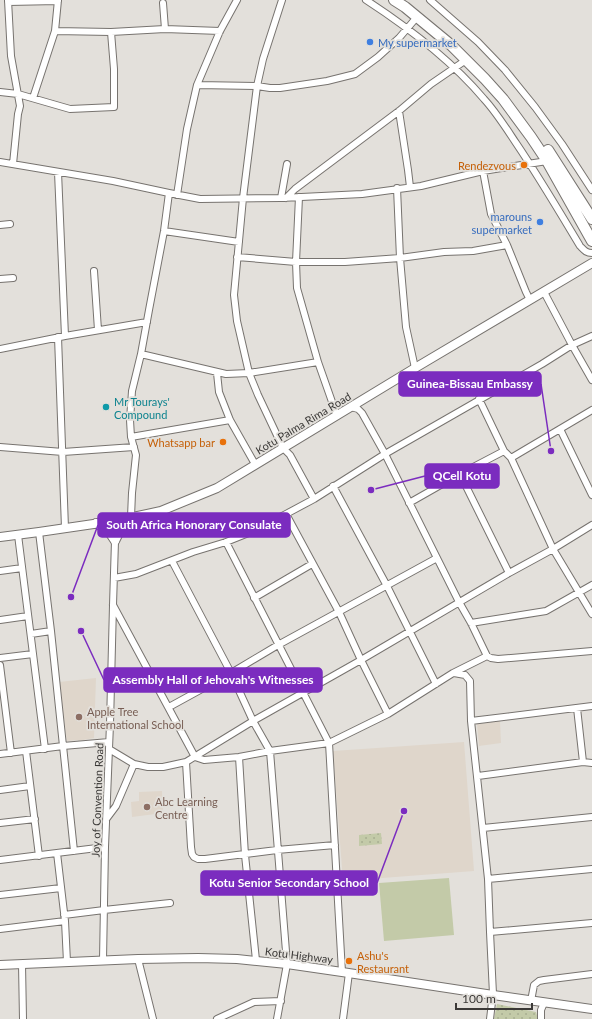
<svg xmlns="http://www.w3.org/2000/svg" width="592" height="1019" viewBox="0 0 592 1019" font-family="Lato,sans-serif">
<defs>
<pattern id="park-dots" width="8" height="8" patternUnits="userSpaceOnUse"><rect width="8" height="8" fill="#c3caa8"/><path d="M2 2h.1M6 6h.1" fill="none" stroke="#a8ae91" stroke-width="1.8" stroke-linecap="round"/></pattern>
</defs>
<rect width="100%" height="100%" fill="#e3e0db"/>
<path fill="#dfd6cb" d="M96,678l-2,60 -16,3v-1l-11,1 -8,-59z
M500,721l1,22 -22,3 -2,-22z
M464,742l10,129 -131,10 -10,-130z
M162,791l1,22 -31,4 -1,-15 8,-1v-9z"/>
<path fill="url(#park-dots)" d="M381,833l1,11 -23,2v-11z
M497,1004l39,8 2,7h-44z"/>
<path fill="#c3caa8" d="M449,878l5,57 -70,6 -5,-58z"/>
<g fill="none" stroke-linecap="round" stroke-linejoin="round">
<defs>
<path id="minor" d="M8,0l3,56 9,50 -2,8 -5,50
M282,0l-19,59 -6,27 -14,112 -9,97 3,26 12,52 9,22 25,53 7,7 24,44
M366,0c43,28 85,60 118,99 12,13 22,29 32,44 23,34 43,68 64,103 4,4 6,7 12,7
M430,0l48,42 27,28 30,37 27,37 30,46
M8,2l50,-1
M163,3l2,26
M55,31l56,1 54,-3 55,2
M197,85l60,1 13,2h10l47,-7 28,-7 23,-17 21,-19 18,-21
M0,92l18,2 52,15 44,-2v-38l-3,-37
M33,98l22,-67 3,-31
M399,111l9,59 2,17
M0,162l113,19 56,12 31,6 81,-1 81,-4 59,-8 62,-15 64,-10
M483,171l8,43 16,31 19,47 4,8
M58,172l7,164
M397,188l3,70 6,69 9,41
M177,195l10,-66 10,-44 23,-54 17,-31
M299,197l-3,65 1,26 21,74 19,54
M281,198l6,-34
M286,198l9,-9 104,-78 32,-27 35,-24
M0,225l10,-1
M164,231l75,11
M237,257l59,5h49l55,-4 44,-6 29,-1 34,-6
M94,271l4,59
M0,279l13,-1
M544,292l28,53 20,35
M58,337l7,191
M0,349l65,-13 82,-14
M141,354l85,20 23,-1 69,-11
M217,373l2,19 11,28 25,44
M479,399l25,52 7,7 42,91 39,65
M351,407l7,2 4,4 23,41 74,148 12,21 16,33
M560,429l32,66
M131,437l99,-17
M0,447l63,5 71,-5
M511,458l81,-48
M460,474l49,99
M333,486l54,100 49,98
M409,503l51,-29 44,-23
M286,514l53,98 22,48 27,54
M131,517l1,-24 4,-38 -5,-18 -1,-17 2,-29 9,-37 8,-44 15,-79 5,-38
M39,532l12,99 23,220
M18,535l27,214
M226,542l103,201 13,229
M172,561l59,112 22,48 17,30 17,213 -10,55
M0,571l22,-3
M114,578l22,-4 57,-22 33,-10 25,-10 35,-18 28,-15 71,-45 157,-90 30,-19 20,-9
M254,598l58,-34
M113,605l82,152 9,3 35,-3 31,-6 59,-8 59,-29 65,-41 34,-17 4,2 7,1 94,-8
M0,620l28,-4
M471,623l75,-12 46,-26
M31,634l20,-3
M0,658l33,-4
M0,665l11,88
M454,673l11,2 5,6 1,40 17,158 2,53 3,62 -3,25
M169,707l62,-34 47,-28 159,-87
M577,708l6,54
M471,721l121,-15
M109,749l25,15 14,3h15l23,-5 67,-41 108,-61 148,-87 44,-24 39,-24
M26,751l13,105
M0,754l63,-8 46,-4
M239,757l6,98 11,105
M186,762l5,85 1,7 2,3 4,2h7l72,-9 58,-5
M478,776l105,-14 9,1
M0,790l30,-4
M107,818l9,-12 18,-42
M0,823l35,-4
M483,828l109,-11
M57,853l8,68 2,41
M0,860l105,-13
M488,879l104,-10
M0,895l61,-7
M64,915l40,-5 66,-7
M0,929l65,-8
M490,932l102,-9
M138,959l15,60
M103,960l2,-113 5,-123 3,-119 2,-64 -1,-20
M22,964l1,55
M531,1001l3,-16 5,-4 5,-1 48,-6
M217,1019l37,-17 27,-1
M343,1019l6,-46
M541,1019v-9l3,-7"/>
<path id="tertiary" d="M96,523l13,9 6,9
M0,537l39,-5 75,-11 47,-10 56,-23 198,-120 177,-105
M115,541l4,-8 12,-16
M0,965l138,-6 60,-1 39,1 50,5 55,8 151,23 99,14"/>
<path id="primary" d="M394,0l11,7 46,38 34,34 18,20 28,38 16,24 45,80
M548,150l44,69"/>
</defs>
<use href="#minor" stroke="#77736f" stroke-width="8"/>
<use href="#tertiary" stroke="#77736f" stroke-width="10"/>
<use href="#primary" stroke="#77736f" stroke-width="12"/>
<use href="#minor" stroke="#fff" stroke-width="6"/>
<use href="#tertiary" stroke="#fff" stroke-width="8"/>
<use href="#primary" stroke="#fff" stroke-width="10"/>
</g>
<g fill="#3f7fe0" stroke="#e3e0db" stroke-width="1.5">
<circle cx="370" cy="42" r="4"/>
<circle cx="540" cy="222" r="4"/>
</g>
<g fill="#e8710a" stroke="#e3e0db" stroke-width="1.5">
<circle cx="524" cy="165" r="4"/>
<circle cx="223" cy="442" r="4"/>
<circle cx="349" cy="961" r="4"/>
</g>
<circle fill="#0f9aa8" stroke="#e3e0db" stroke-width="1.5" cx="106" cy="407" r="4"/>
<g fill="#8d6e63" stroke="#e3e0db" stroke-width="1.5">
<circle cx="79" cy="717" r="4"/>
<circle cx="147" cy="807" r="4"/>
</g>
<g text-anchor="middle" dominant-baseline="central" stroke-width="3.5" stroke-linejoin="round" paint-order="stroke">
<g font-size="11" fill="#366cbe" stroke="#e3e0db" text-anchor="start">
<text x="378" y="42">My supermarket</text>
<text x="532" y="216" text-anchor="end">marouns<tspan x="532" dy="13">supermarket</tspan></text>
</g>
<g font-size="11" fill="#c56008" stroke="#e3e0db" text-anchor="end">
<text x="516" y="165">Rendezvous</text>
<text x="215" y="442">Whatsapp bar</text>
<text x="357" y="955" text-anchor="start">Ashu's<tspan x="357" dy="13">Restaurant</tspan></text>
</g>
<g font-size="11" fill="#0d838f" stroke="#e3e0db" text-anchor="start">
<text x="114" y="401">Mr Tourays'<tspan x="114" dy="13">Compound</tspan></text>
</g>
<g font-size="11" fill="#3b3937" stroke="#e3e0db">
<text transform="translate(303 423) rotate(-31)">Kotu Palma Rima Road</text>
<text transform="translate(97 800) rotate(-88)">Joy of Convention Road</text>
<text transform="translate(299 955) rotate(7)">Kotu Highway</text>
</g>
<g font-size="11" fill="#785e54" stroke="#e3e0db" text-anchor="start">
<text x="87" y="711">Apple Tree<tspan x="87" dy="13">International School</tspan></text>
<text x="155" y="801">Abc Learning<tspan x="155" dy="13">Centre</tspan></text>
</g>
</g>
<path fill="none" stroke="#7b2cbf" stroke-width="1.5" d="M551 451L541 384M371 490L425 476M71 597L98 525M81 631L104 680M404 811L377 883"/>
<g fill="#7b2cbf" stroke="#e3e0db" stroke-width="1.5">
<circle cx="551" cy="451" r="4"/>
<circle cx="371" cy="490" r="4"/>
<circle cx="71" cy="597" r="4"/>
<circle cx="81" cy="631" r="4"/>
<circle cx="404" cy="811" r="4"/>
</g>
<g fill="#7b2cbf" stroke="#7b2cbf" stroke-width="1.5">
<rect x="399" y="372" width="142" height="24" rx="4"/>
<rect x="425" y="464" width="74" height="24" rx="4"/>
<rect x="98" y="513" width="192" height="24" rx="4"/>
<rect x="104" y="668" width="218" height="24" rx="4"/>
<rect x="201" y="871" width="176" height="24" rx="4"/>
</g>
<g font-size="12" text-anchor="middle" font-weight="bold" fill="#fff">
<text x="470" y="388">Guinea-Bissau Embassy</text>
<text x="462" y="480">QCell Kotu</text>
<text x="194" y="529">South Africa Honorary Consulate</text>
<text x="213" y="684">Assembly Hall of Jehovah's Witnesses</text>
<text x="289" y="887">Kotu Senior Secondary School</text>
</g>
<path d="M456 1003v6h76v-6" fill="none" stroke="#3b3937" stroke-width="2"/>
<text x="462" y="1003" font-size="12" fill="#3b3937" stroke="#e3e0db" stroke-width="3" paint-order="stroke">100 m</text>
</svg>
